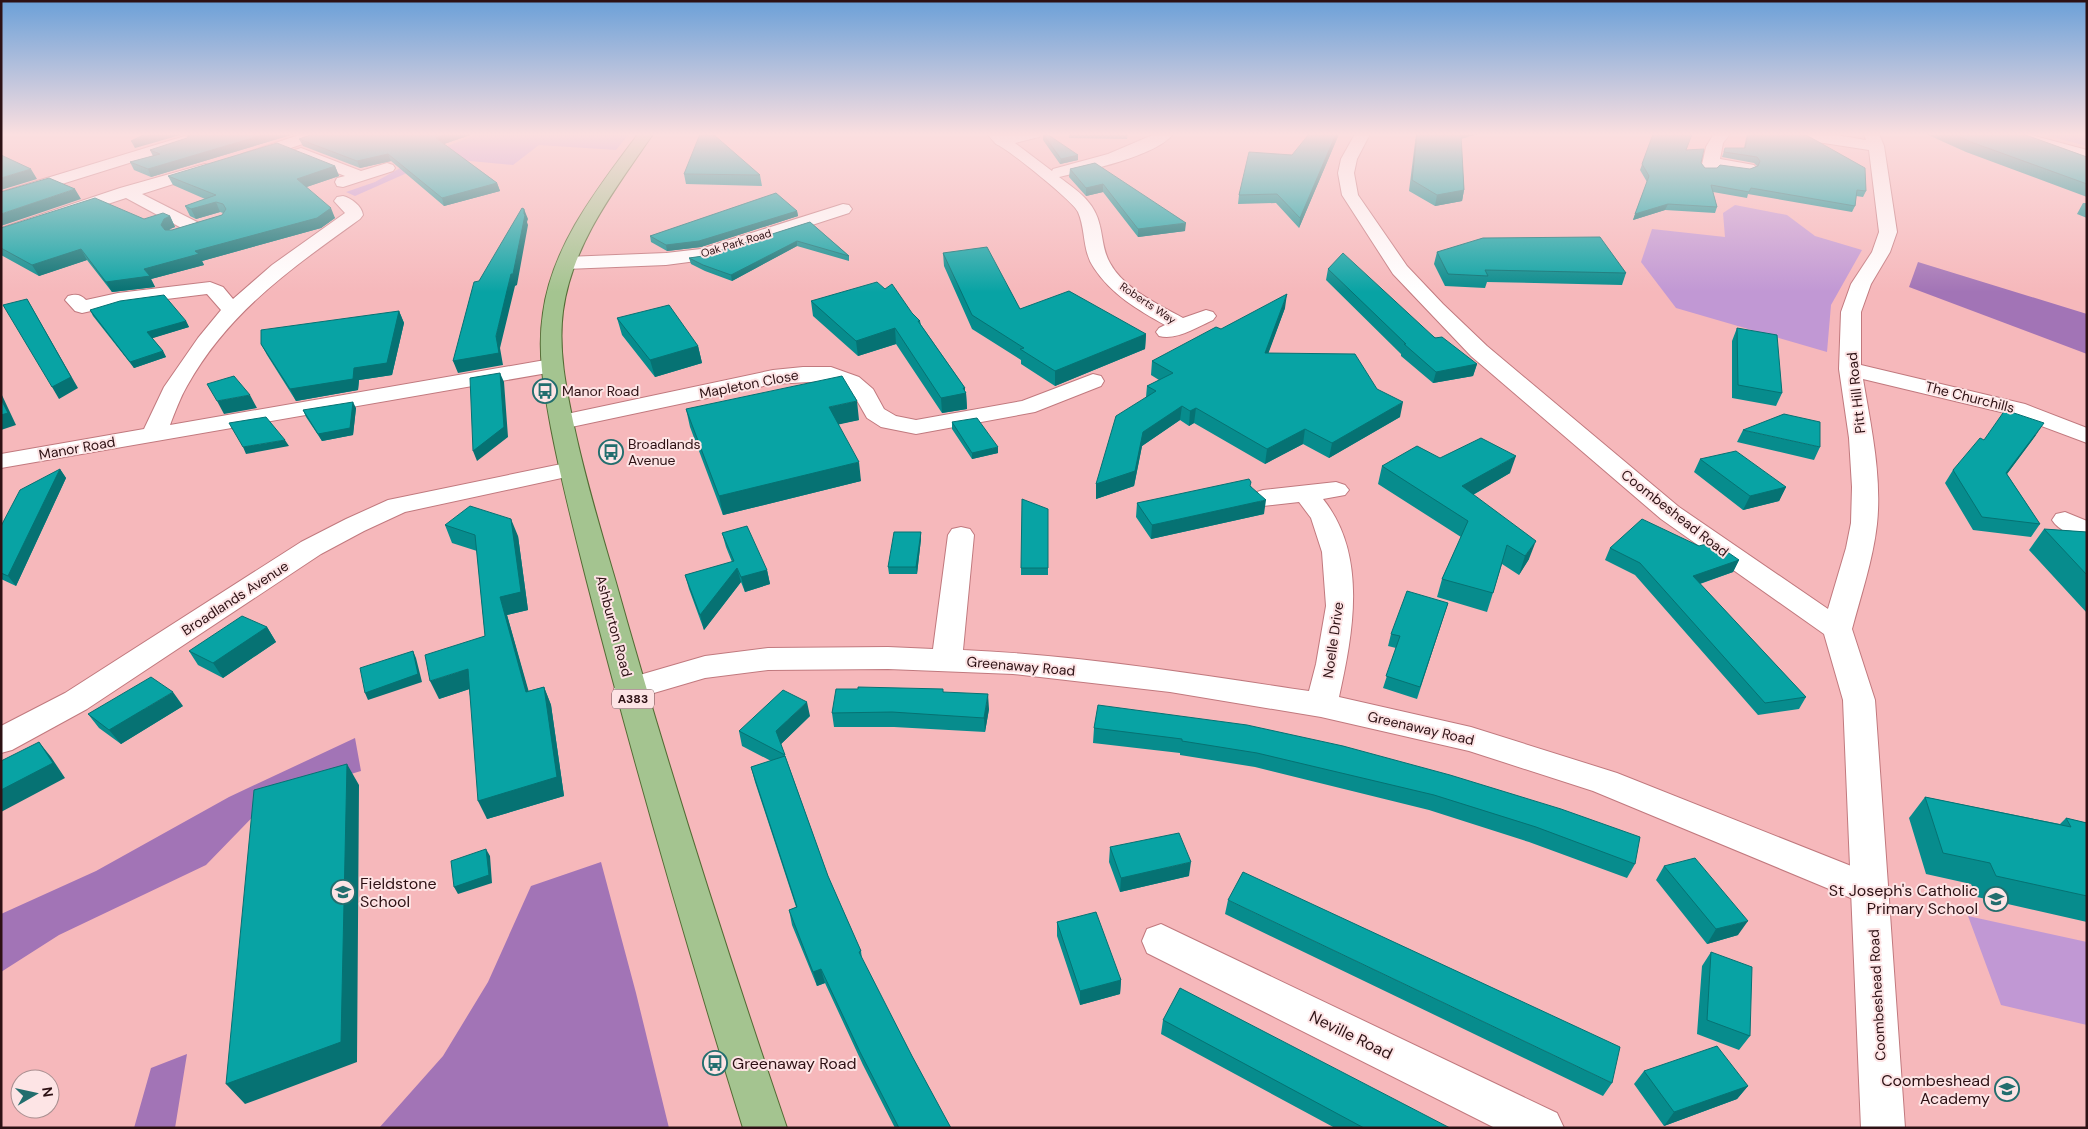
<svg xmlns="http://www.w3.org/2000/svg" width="2088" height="1129" viewBox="0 0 2088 1129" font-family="'DM Sans',sans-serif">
<rect width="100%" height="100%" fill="#f6b8bb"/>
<path fill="#c198d4" d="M478,134h151l-13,16 -77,-5 -26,20 -64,-6 -33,10 -61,27 -9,-4 29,-10 47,-26z
M2031,134h56v12l-42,-11h-16z
M1735,205l52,10 28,21 47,14 -31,55 -4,47 -151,-44 -35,-46 11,-33 73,8 -2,-24z
M1968,916l119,26v83l-86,-20z"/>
<path fill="#a274b6" d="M1918,262l169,52v40l-178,-67z
M355,738l6,33 -89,26 -66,68 -147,70 -58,37v-58l95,-43 133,-74z
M601,862l35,131 33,135h-290l64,-72 45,-74 43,-96z
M187,1054l-12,74h-41l17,-60z"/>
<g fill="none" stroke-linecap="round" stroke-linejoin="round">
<defs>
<path id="minor" d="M302,134h24l-2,3 -70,23h-12l-2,-3 2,-3z
M987,134h54l-2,3 -24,6 37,28 1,-2 55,-15 47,-20h18c-16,22 -87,37 -114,43 19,14 36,25 41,49 3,12 3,25 10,37 14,26 48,41 73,55l23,-8 7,2 3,4 -3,4c-16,7 -37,21 -54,16l-3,-4 3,-4 6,-3c-27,-15 -54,-31 -71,-57 -12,-17 -8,-38 -16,-56 -4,-10 -71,-64 -82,-68z
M1730,134l-7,9 -3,16 34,6 2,3 -2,3 -6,2 -31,-4 -2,3h-12l-2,-3 5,-22 7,-12z
M1791,134h39l36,6 -2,-6h15l5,12 13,86 -7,20 -19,32 -10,28v53l164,39 62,24v15l-78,-29 -146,-35c8,47 19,97 14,145 -4,36 -16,71 -25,105l-5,7 -10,3 -10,-3 -5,-7 24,-81 5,-25 1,-36 -3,-49 -10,-69 2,-57 10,-28 21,-32 7,-20 -10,-82 -71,-11 -5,-2z
M2001,134h26l60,16v10l-84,-23z
M185,136l5,2 3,3 -3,3 -189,59v-11z
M301,148l60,23 26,-8 6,2 2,3 -2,3 -50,16 -6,-1 -2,-4 2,-4 8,-2 -50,-20 -2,-3 2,-3z
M205,164l6,2 2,3 -2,3 -69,22 59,30 3,4 -3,4 -6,1 -6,-1 -63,-34 -125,41v-11l119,-40z
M343,196c8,2 19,10 20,19l-3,4c-68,49 -131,92 -173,167 -7,12 -12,26 -17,39l381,-66 8,2 3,5 -3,5 -558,97v-14l143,-25 20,-42 34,-49 23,-28 -14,-16 -89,11 -36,8 -7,-2 -10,-11 3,-4c8,-2 12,-2 18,4l32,-7 92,-11 13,5 10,12 39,-34 73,-52 -11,-12 3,-4z
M843,204l6,1 3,4 -3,4 -145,47 -38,5 -100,4 -7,-2 -2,-4 2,-4 7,-2 100,-4 35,-4z
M803,367h28l28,10 14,12 11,20 12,7 20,4 106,-19 71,-27 8,2 3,5 -3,5 -66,26 -119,22 -35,-7 -14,-9 -12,-21 -12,-10 -15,-6 -55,3 -211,45 -8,-2 -4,-5 4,-5 8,-2 211,-45z
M571,462l9,2 3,5 -3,5 -175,38 -41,19 -43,23 -234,155 -75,41 -11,3v-27l64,-33 236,-151 45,-23 42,-19z
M1336,482l9,3 4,5 -4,5 -22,4c45,56 30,134 16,198l132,30 146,46 267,106 5,11 -5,11 -13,5 -13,-5 -265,-110 -124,-40 -148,-34 -151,-25 -157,-18 -125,-5 -120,1 -63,8 -75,22 -11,-3 -5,-8 5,-8 86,-25 63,-8 120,-1 45,2 15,-114 4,-6 9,-2 9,2 4,6 -11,115c116,5 231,24 346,41l7,-27 10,-58 -4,-54 -11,-34 -12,-16 -36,4 -9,-3 -4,-5 4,-5 9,-3z
M2065,512l22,9v19c-12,-3 -28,-9 -35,-20l4,-6z
M1161,924l396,189 7,15h-69l-348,-175 -5,-12 5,-12z"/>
<path id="tertiary" d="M1355,134h15l-13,25 -3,14 4,22 49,71 36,38 44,42 192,161 168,115 5,7 23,71 30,428h-44l-18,-428 -19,-66 -163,-115 -190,-163 -78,-82 -51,-79 -4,-22 3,-14z"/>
<path id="primary" d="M638,134h15c-37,54 -81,110 -90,177 -5,39 3,77 11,115 11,52 26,102 41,153 52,185 110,367 172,549h-44c-56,-181 -109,-363 -156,-546 -13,-51 -26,-102 -36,-154 -7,-38 -14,-76 -8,-115 9,-68 55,-125 95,-179z"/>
</defs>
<use href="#minor" stroke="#c1797e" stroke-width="2"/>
<use href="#tertiary" stroke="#c1797e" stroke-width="2"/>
<use href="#primary" stroke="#536b34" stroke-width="2"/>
<use href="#minor" fill="#fff" fill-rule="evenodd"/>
<use href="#tertiary" fill="#fff" fill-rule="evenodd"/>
<use href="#primary" fill="#a4c490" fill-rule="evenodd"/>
</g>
<path fill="#078c8d" d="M185,134h109l-143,43 -17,-7 -4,-8 23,-6 -3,-6 37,-12 1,-2z
M313,134h160l-29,10 53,39 3,8 -56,15 -53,-45 -31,7 -57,-22 -4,-7z
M1043,134l35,26 -18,4 -17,-24z
M1069,134h59l-1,5 -58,-1z
M1339,134l-40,94 -23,-25 -38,1 1,-9 53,-40z
M1416,134h62l-17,5 3,51 -2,11 -27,5 -26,-15z
M1653,134l33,16 15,13 4,5 45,1 7,-3 -3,-3 -32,-6 3,-9h19l3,-14h53l66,57 -3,6 -7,-1 -1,10 -3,6 -104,-18 -1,4 -34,-6 4,15 -2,6 -50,-3 -32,10 14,-38 -7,-12z
M1926,134h97l64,23v40l-121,-45z
M1095,163l90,68 -47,6 -35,-45 -17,4 -17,-19 1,-8z
M335,166l4,10 -33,11 29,31 -14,10 -119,33 2,4 -53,14 4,8 -43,5 -25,-32 -48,16 -38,-21v-27l143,-9 26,-3 5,11 -5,2 -1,1h3l50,-15 1,-2 -3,-1 -24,7 -6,-3 -5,-10 20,-7 -32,-14 -5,-9z
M684,174l76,1 2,11 -76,-2z
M2083,203h4v15l-10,-4z
M797,211l1,5 -97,31 -34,4 -16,-9 -1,-6z
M810,222l39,34v5l-52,-15 -65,35 -27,-10 -14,-7 -2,-6 14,-2z
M1437,252l189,21 -4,12 -135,-3 -2,6 -40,-2 -11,-22z
M943,253l77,56 126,25 -1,15 -90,37 -34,-22v-4l-49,-31 -28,-63z
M1328,269l149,95 -4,12 -40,7 -32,-27v-2l-75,-74z
M811,301l101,12 8,8 1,4 44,63v3l1,2 1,16 -25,4 -46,-69 -38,12 -45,-40z
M1285,308l-17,45 109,36 23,28 -71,41 -26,-14 -38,20 -71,-41 -5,3 -9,-6 -38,26 -8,40 -38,13 50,-102 1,-11 12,-6 -8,-5 1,-14z
M90,310l96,11 3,6 -37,11 11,13 3,6 -32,11 -41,-52z
M399,311l5,12 -12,52 -33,5 -1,10 -62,11 -29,-46 -6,-11z
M617,318l81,28 4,17 -47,14 -33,-42z
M1737,328l45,65 -6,13 -44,-8v-57z
M356,408l-3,27 -31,6 -16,-24 -3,-7z
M686,409l173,11 -21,4 23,57 -138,34 -33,-88z
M952,422l46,31 -26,6 -20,-30z
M1743,430l77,17 -6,13 -77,-18z
M2036,435l-29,39 33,50 -9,13 -58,-7 -28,-47 8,-13 31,-30z
M1440,458l70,15 -37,22 56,64 -10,16 -17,-11 -15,48 -50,-15 5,-18 19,-42 -83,-53 4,-18z
M1700,459l86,28 -7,14 -36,9 -49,-38z
M60,469l6,9 -50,108 -15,-7v-53z
M1251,486l13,28 -113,25 -15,-22 1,-14z
M1048,509v66h-27v-7z
M445,525l73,11 10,74 -21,5 21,76 16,-4 7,18 13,91 -77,23 -18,-130 -30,10 46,-63 -8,-85 -25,-8z
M2044,529l43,3v81l-58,-63z
M921,532v7l-4,35h-28l-1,-7z
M722,533l45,37 3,14 -25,8 -4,-10 -37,48 -15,-41 -4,-14 47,-13 -6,-15z
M1699,546l40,14 -6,12 -33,12 106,113 -7,12 -41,6 -123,-140 -30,-15 5,-12z
M1448,603l-31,96 -34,-11 13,-40 -8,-2 3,-12z
M267,627l9,15 -53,36 -25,-13 -9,-14z
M943,692l46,17 -4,23 -91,-5h-60l-2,-14z
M183,706l-62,38 -22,-16 -11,-14z
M810,716l-29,28 47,132 33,75 1,8 50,97 39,72h-56l-32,-63 -38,-82 -8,3 -25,-61 -3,-15 7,-3 -41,-125 -4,-15 20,-6 -29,-15 -3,-15z
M1094,728l249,18 292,118 -8,14 -98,-36 -100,-32 -174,-43 -75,-12v-2l-87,-10z
M1925,797l135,27 6,-6 21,5v99l-110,-25 -6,-13 -45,-10 -17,-56z
M1110,847l79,29 -69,16 -11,-30z
M1664,866l74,69 -31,9 -51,-64z
M1228,900l384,183 -9,13 -378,-182z
M1057,922l64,58 -1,14 -40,11 -23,-69z
M1711,952l39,84 -11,14 -42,-16 5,-68z
M1163,1020l287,108h-115l-174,-94z
M1644,1071l104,15 -11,13 -73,27 -30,-42z"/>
<path fill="#067273" d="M154,134h30l-49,14 -4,-7z
M266,134h28l-143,43 -3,-8z
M448,134h25l-35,12 -2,-8z
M1336,134h3l-40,94 1,-10z
M1459,134h19l-20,5z
M388,154l3,7 -31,7 -3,-7z
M1078,155v5l-18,4 1,-5z
M335,166l4,10 -38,13 -4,-10z
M31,169l6,10 -36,11v-12z
M497,183l3,8 -56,15 -2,-8z
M1103,184v8l-17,4v-8z
M75,189l6,10 -80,27v-12z
M1464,190l-2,11 -27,5 2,-11z
M216,202l4,10 -24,7 -5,-10z
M1668,204l-3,6 -32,10 2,-6z
M331,208l4,10 -14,10 -119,33 2,4 -53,14 4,8 -43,5 -6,-10 89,-31z
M524,209l4,10 -1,3 1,3 -11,60 -2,1 -15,62 3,17 -45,8 -5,-12 43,-25z
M797,211l1,5 -97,31 -34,4 -1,-6z
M170,216l5,11 -5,2 -4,6 -5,-10 3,-6z
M1186,223l-1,8 -47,6v-8z
M797,241v5l-65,35 -1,-6z
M81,249l6,11 -48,16 -7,-11z
M1287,294l-2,14 -22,60 2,-15z
M27,299l51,89 -19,11 -7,-12z
M399,311l5,12 -12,52 -33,5 -1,10 -62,11 -6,-12 64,-21z
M186,321l3,6 -39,12 -3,-7z
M895,328l1,16 -38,12 -2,-15z
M1146,334l-1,15 -90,37v-15z
M698,346l4,17 -47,14 -5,-17z
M163,351l3,6 -32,11 -4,-6z
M1477,364l-4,12 -40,7 3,-11z
M500,373l4,9 4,55 -31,24 -4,-10z
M963,388h2v5h1l1,16 -25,4 -1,-15z
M1,393l15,32 -15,5z
M250,395l7,13 -33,6 -7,-13z
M857,401l2,19 -27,6 -3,-19z
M353,402l3,6 -3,27 -31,6 -4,-7z
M1403,402l-3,15 -71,41 3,-15z
M1182,406l-2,14 -38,26 -8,40 -38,13v-15l47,-52z
M1196,408l-2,15 -5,3 1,-15z
M2044,423l-8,12 -38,51 8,-13z
M1305,429l-2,15 -38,20 2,-15z
M285,440l4,6 -43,8 -3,-7z
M998,447v6l-26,6v-6z
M1516,456l-6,17 -53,31 5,-18z
M859,462l2,19 -138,34 -4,-19z
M60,469l6,9 -50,108 -8,-10z
M1786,487l-7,14 -36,9 7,-14z
M1266,500l-2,14 -113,25 1,-14z
M511,519l7,17 10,74 -21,5 27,95 -8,-18 -26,-95z
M921,532v7l-4,35 -1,-7z
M1536,541l-7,18 -10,16 6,-19z
M1739,560l-6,12 -46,16 6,-12z
M737,568l4,14 -37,48 -4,-15z
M767,570l3,14 -25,8 -4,-15z
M267,627l9,15 -53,36 -10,-15z
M413,651l3,7 6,24 -54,18 -3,-7z
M468,669l8,18 -37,12 -9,-18z
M544,687l7,18 13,91 -77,23 -9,-18z
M173,692l10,14 -62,38 -12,-14z
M988,694l1,15 -4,23 -1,-14z
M807,702l3,14 -31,30 -3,-15z
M39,742l12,15 14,21 -64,34v-22z
M347,764l12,21 -2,277 -112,42 -19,-20z
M486,849l4,7 2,27 -34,11 -4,-7z
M1191,862l-2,14 -69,16 1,-14z
M1748,921l-10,14 -31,9 9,-15z
M821,969l4,14 -8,3 -4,-14z
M1121,980l-1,14 -40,11v-14z
M1748,1086l-11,13 -73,27 10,-14z"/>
<path fill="#08a3a4" stroke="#067273" d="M145,134h9l-23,7z
M190,134h76l-118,35 -18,-7 30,-8 -10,-4 37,-12z
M313,134h135l-12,4 61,45 -55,15 -54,-44 -31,7 -58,-22z
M700,134h13l47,41 -76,-1z
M1043,134h4l31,21 -17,4z
M1309,134h27l-36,84 -23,-24 -38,1 10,-43 43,3z
M1417,134h44l3,56 -27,5 -25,-15z
M1653,134h39l-6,16 18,-1 -3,14 4,5h12l3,-3 30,4 8,-3 2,-5 -3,-4 -33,-5 1,-4h20l3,-14h52l8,2 57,32 1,23 -9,-1 -2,16 -104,-18 -2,4 -38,-7 6,22 -49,-3 -33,10 14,-38 -7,-12z
M1954,134h69l64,23v27l-116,-42z
M277,143l58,23 -38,13 34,29 -14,10 -122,33 4,3 -55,15 6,7 -44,6 -25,-33 -49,16 -31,-17v-20l94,-30 49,21 19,-6 7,3 -6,3 -3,6 4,5h7l50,-15 4,-6 -3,-5 -7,-2 -25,7 -6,-3 31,-11 -48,-19z
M1,155l30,14 -30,9z
M1095,163l91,60 -48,6 -35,-45 -17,4 -16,-19z
M49,178l26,11 -74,25v-22z
M776,193l21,18 -98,30 -33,4 -16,-9z
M522,208l2,1v5l1,1 -12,59h-2l-15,62 3,17 -46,8 21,-79 5,-1z
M810,222l39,34 -52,-15 -66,34 -28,-10 -14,-7 14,-2z
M1600,237l26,36 -141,-3 3,6 -40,-2 -11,-22 46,-14z
M987,247l33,62 49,-18 77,43 -91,37 -35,-22 4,-1 -52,-33 -29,-62z
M1343,253l92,85 7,-1 35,27 -41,8 -32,-28h2l-78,-75z
M877,282l8,7 7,-5 20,29 8,8h-2l47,67h-2l3,5 -25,5 -46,-70 -39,13 -45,-40z
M1287,294l-22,59 90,1 22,35 26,13 -71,41 -27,-14 -38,20 -71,-41 -6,3 -8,-5 -39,26 -8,39 -39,13 20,-68 40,-25 -9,-5 26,-13 -21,-12 64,-34 5,2z
M164,295l22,26 -39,11 16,19 -33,11 -40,-52 30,-9z
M27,299l44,78 -19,10 -49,-82z
M669,305l29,41 -48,14 -33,-42z
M399,311l-12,52 -33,5 -1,11 -63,10 -29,-45v-14z
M1737,328l40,7 5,58 -44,-8z
M500,373l4,54 -31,24 -3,-73z
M234,376l16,19 -33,6 -10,-17z
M842,376l15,25 -28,6 30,55 -140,34 -33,-87z
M1,399l7,14 -7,2z
M353,402l-3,26 -32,6 -15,-24z
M2005,410l39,13 -38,50 34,51 -58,-7 -29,-47 27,-32 4,2z
M1784,414l36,8v25l-77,-17z
M266,417l19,23 -42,7 -14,-24z
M977,418l21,29 -26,6 -20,-31z
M1481,438l35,18 -54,30 74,55 -11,15 -18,-11 -14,48 -51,-14 26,-58 -86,-55 35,-20 23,12z
M1736,451l50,36 -36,9 -50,-37z
M60,469l-52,107 -7,-3v-47l19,-36z
M1249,479l2,3 -1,4 16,14 -114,25 -15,-22z
M1022,499l26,10v59h-27z
M470,506l41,13 10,73 -21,5 26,95 18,-5 13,90 -79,24 -10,-132 -38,12 -5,-26 60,-19 -10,-101 -30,-10z
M1642,519l57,27 14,-4 26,18 -46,16 113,121 -41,6 -125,-140 -30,-15z
M747,526l20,44 -26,7 -4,-9 -37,47 -15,-40 49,-14 -12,-28z
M2044,529l43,3v43z
M894,532h27l-5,35h-28z
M1407,591l41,12 -28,84 -34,-11 14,-40 -9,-2z
M242,616l25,11 -54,36 -24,-12z
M413,651l5,23 -53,19 -5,-25z
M151,677l22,15 -64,38 -21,-16z
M858,687l85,2v3l45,2 -4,24 -92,-6 -60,1 4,-24h22z
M783,690l24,12 -31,29 9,24 -46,-24z
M1098,705l149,20 96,21 107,29 111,34 79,28 -5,27 -99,-37 -102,-32 -177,-42 -75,-12v-2l-88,-11z
M39,742l14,21 -52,27v-29z
M785,756l43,120 33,75 -2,1 53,104 39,72h-52l-39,-76 -39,-83 -8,3 -24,-62 8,-3 -46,-140z
M347,764l-6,278 -115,42 28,-294z
M1925,797l146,30 -5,-9 21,5v73l-91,-20 -6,-13 -47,-10z
M1179,833l12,29 -70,16 -11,-31z
M486,849l3,26 -35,12 -3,-26z
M1695,858l53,63 -32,8 -52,-63z
M1243,872l377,175 -8,36 -384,-183z
M1096,912l25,68 -41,11 -23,-69z
M1711,952l41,15 -2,69 -43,-16z
M1180,988l270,140h-86l-201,-108z
M1717,1046l31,40 -74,26 -30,-41z"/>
<linearGradient id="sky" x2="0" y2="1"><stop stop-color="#6ba0d8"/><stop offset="0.46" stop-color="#fbdfe0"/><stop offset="1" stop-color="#fbdfe0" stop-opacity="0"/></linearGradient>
<rect width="2088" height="292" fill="url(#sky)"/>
<defs>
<symbol id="bus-ring" viewBox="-11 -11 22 22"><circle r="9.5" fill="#fde4e5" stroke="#226e6e" stroke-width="1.5"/><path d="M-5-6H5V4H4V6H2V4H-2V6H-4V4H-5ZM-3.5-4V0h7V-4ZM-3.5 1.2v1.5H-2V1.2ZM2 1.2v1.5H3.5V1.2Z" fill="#226e6e"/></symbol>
<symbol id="school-ring" viewBox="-11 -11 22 22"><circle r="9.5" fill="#fde4e5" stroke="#226e6e" stroke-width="1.5"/><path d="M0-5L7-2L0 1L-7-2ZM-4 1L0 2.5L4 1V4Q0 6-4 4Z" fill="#226e6e"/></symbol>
</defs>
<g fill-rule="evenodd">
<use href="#bus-ring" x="531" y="377" width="28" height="28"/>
<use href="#bus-ring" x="597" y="438" width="28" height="28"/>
<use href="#school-ring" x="329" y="878" width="28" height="28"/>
<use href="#school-ring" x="1982" y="885" width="28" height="28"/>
<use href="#bus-ring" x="701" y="1049" width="28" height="28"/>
<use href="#school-ring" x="1993" y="1075" width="28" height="28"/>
</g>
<g text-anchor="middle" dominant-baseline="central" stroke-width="4" stroke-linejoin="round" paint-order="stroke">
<g font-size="11" fill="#2d1114" stroke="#fde4e5">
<text transform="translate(736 243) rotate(-17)">Oak Park Road</text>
<text transform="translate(1148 303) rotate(34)">Roberts Way</text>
</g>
<rect fill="#fde4e5" stroke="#6b5053" stroke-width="1" x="612" y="689.5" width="42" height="19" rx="4"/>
<g font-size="12" font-weight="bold" fill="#2d1114">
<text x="633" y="699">A383</text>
</g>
<g font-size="14" fill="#2d1114" stroke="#fde4e5">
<text transform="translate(749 384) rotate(-11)">Mapleton Close</text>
<text transform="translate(1856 393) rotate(-96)">Pitt Hill Road</text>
<text transform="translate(1970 397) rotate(14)">The Churchills</text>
<text transform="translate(77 448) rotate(-10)">Manor Road</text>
<text transform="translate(1675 513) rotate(38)">Coombeshead Road</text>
<text transform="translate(235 598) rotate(-33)">Broadlands Avenue</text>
<text transform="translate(614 626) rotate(75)">Ashburton Road</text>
<text transform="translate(1333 640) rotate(-82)">Noelle Drive</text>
<text transform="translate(1021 666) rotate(5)">Greenaway Road</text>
<text transform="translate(1421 728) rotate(13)">Greenaway Road</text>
<text transform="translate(1877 995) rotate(-93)">Coombeshead Road</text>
</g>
<g font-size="14" fill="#2d1114" stroke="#fde4e5" text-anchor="start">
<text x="562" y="391">Manor Road</text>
<text x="628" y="444">Broadlands<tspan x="628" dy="16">Avenue</tspan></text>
</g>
<g font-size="16" fill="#2d1114" stroke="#fde4e5" text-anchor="start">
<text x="360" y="883">Fieldstone<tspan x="360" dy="18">School</tspan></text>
<text x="1978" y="890" text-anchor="end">St Joseph's Catholic<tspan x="1978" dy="18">Primary School</tspan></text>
<text x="732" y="1063">Greenaway Road</text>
<text x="1990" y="1080" text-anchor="end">Coombeshead<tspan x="1990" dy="18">Academy</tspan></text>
</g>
<g font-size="16" fill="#2d1114" stroke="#fde4e5">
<text transform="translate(1351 1035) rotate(26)">Neville Road</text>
</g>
</g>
<rect width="2088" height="1129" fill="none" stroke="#2d1114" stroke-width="5"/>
<g transform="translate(35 1094) rotate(81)"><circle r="24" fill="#fde4e5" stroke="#aa9091"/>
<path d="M0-4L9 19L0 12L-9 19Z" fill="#226e6e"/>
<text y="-8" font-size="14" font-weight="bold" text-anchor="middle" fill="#2d1114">N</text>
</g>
</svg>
